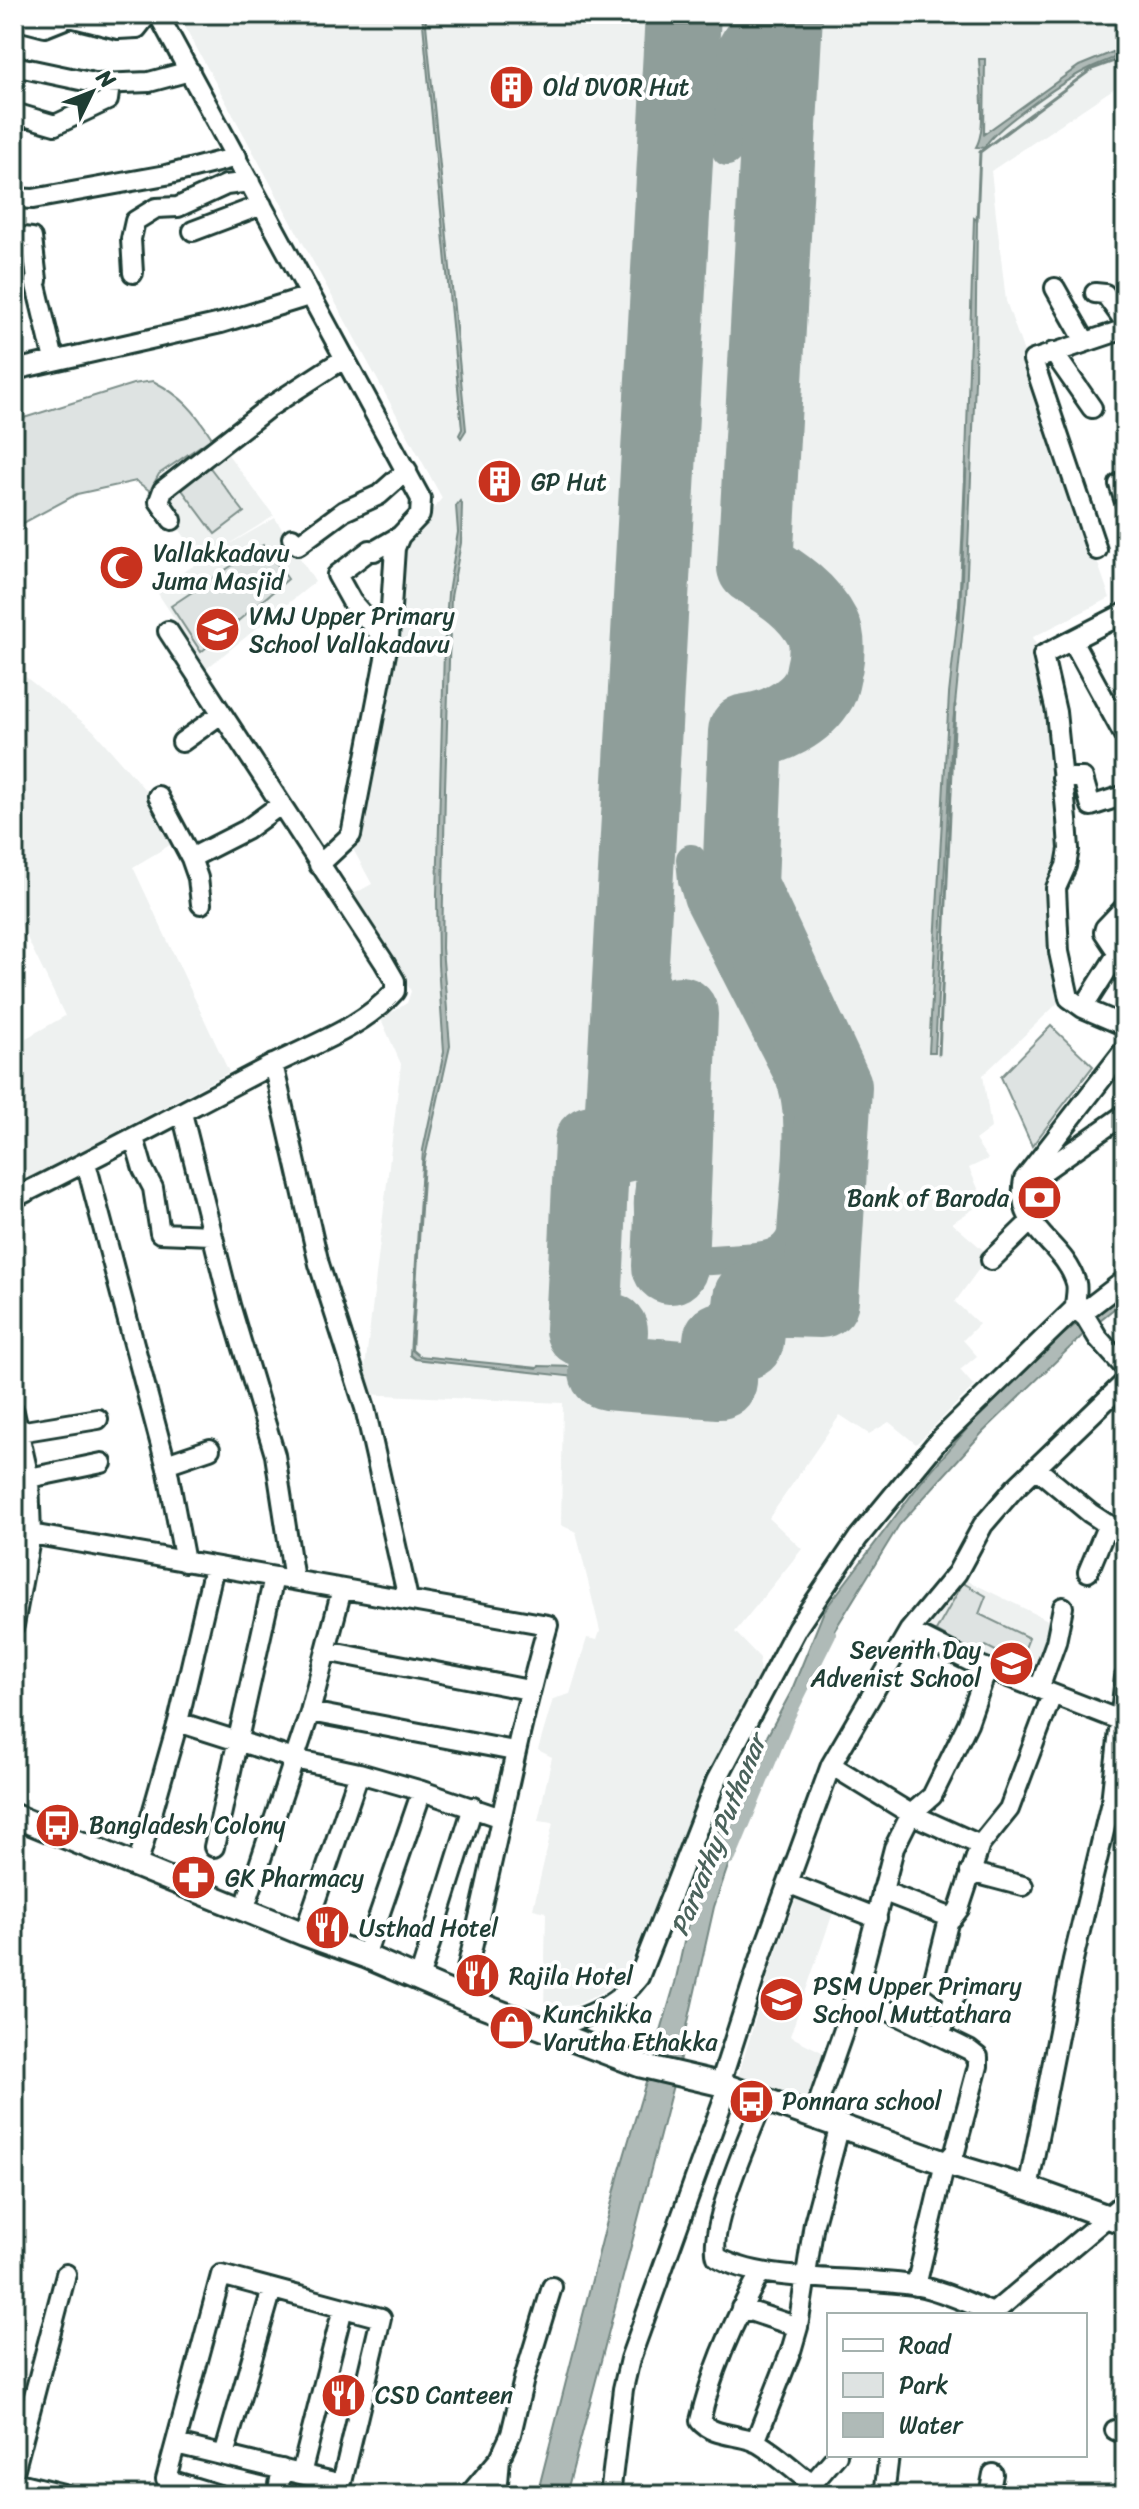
<svg xmlns="http://www.w3.org/2000/svg" width="1139" height="2509" viewBox="0 0 1139 2509" font-family="Sriracha,sans-serif">
<rect width="100%" height="100%" fill="#fff"/>
<filter id="ink" filterUnits="userSpaceOnUse"><feTurbulence type="fractalNoise" baseFrequency=".0125" numOctaves="2"/><feDisplacementMap in="SourceGraphic" scale="16" xChannelSelector="R" yChannelSelector="G"/><feConvolveMatrix kernelMatrix="1 2 1 2 8 2 1 2 1" color-interpolation-filters="sRGB"/></filter>
<g filter="url(#ink)">
<path fill="#eef1f0" d="M178,14h947v67l-134,90 15,130 104,297 -77,39 10,26 20,198 -2,139 -78,75 8,53 -16,12 13,19 -19,9 15,34 -32,21 37,32 -34,47 24,22 -16,16 14,16 -17,14 14,16 -58,58 -27,-22 -20,12 -29,-19 -71,103 33,31 -67,83 25,26 -3,37 -54,96 -81,191 -45,23 -33,3 2,-96 -13,-3 20,-86 -15,-2 14,-64 -14,-7 15,-51 17,-5 17,-56 10,2 3,-9 -24,-99 -15,-7 2,-122 -201,-9 39,-330 -20,-45 26,-16 4,-12 -63,-94 24,-13 -19,-35 44,-219 4,-80 41,-52z
M224,449l50,67 -53,33 54,-31 40,64 -108,86 -50,-76 6,-7 54,-34 -16,8 -48,-65z
M14,668l79,62 92,106 -52,31 96,205 -200,107 -15,-32v-102l51,-29 -51,-105z
M960,1577l98,48 -24,68 -109,-58z
M799,1891l36,16 -45,129 34,17 -9,52 -77,-28 34,-113z"/>
<path fill="#dee3e2" stroke="#7e908b" stroke-width="2" d="M153,381c29,15 42,30 59,57l-53,36 -9,17 -14,-10 -59,13 -63,34v-107l119,-37z
M208,465l36,47 -29,22 -38,-51z
M263,545l25,34 -87,73 -30,-46z
M1051,1026l42,40 -61,80 -31,-69z
M963,1583l23,13 -7,18 50,24 -10,25 -33,-17 -6,10 -44,-25z"/>
<path fill="#afbab7" stroke="#758883" stroke-width="2" d="M422,14h3l41,416 -5,8 -2,-3 3,-6z
M1125,47v7c-14,5 -28,10 -41,17 -21,11 -91,58 -100,77l-8,-1c11,-18 4,-66 3,-88h6l-1,75 95,-68z
M974,218l3,2 -2,161 -9,216 -14,137 -17,318h-6l20,-358 13,-116z
M460,501l2,3 -1,39 -10,54 -6,192 -3,159 8,98 -26,116 -12,188 7,6 119,12 1,-2 36,1v10l-160,-18 -5,-4 13,-205 21,-98 -6,-87 -1,-71 7,-243 4,-58 10,-61 -2,-26z
M1125,1283v17l-35,28 -107,104 -84,93 -90,147 -56,121 -39,114 -35,155 -113,433h-29l83,-325 55,-187 20,-91 29,-76 67,-124 33,-81 98,-130 86,-100z"/>
<g fill="none" stroke-linecap="round" stroke-linejoin="round">
<path stroke="#758883" stroke-width="3" d="M977,221l3,-69 112,-83 33,-12
M959,621l7,-156
M939,1054l16,-349"/>
<path stroke="#afbab7" stroke-width="12" d="M730,1858l59,-142 41,-82"/>
<path stroke="#8f9e9a" stroke-width="30" d="M727,151l5,-105 19,-32
M680,1076c-7,53 -42,100 -28,154 3,10 7,21 17,25 21,9 50,4 73,3 20,-1 43,-2 50,-24 2,-45 14,-113 -1,-154l-92,-180 -6,-20 -2,-21"/>
<path stroke="#8f9e9a" stroke-width="76" d="M683,14l-62,1131 -29,-2 -9,186 27,2 -3,41 112,9 2,-41 25,1 5,-43 70,2 13,-213 -94,-201 6,-154c27,-3 59,-18 73,-43 3,-6 4,-17 6,-24 2,-11 3,-26 -2,-36 -14,-28 -41,-46 -68,-62l30,-553
M670,1266l10,-252"/>
<defs>
<path id="minor" d="M158,14l263,485 -1,16 -20,21 -5,12 -6,90 -38,197 -32,30
M14,19l31,8 25,-10 48,12 19,-1 11,-14
M14,66l85,18 50,-2 41,-11
M14,127l7,-12 34,10 53,-25 2,-16
M14,198l19,1 133,-24 71,-18
M193,231l69,-26
M14,236l18,2 5,42 -2,1 19,79
M133,273l-2,-34 4,-18 21,-13 22,-1 48,-22 24,-3
M1055,288l30,53
M1095,293l10,1 20,28
M1053,352l39,56
M14,370l207,-47 88,-27
M1119,484l6,18
M172,520l-13,-19 4,-11 105,-82 77,-50
M292,538l6,7 46,-34 35,-16 28,-25
M1097,550l-64,-190 92,-31
M1125,613l-82,42 13,57 11,108 2,29 -3,17 -10,22 3,64 10,46 14,10 42,18
M1072,640l53,97
M388,643l-36,-41 -15,-27 33,-25 4,1 26,-15
M182,742l39,-28
M1062,778h21l8,28 34,-11
M158,796l33,62
M201,904l-3,-26 -7,-20 55,-28 34,-25
M1083,1008l35,-55 -14,-21 1,-4 20,-21
M273,1064l46,200 46,144 43,191
M182,1113l48,192 45,150 19,125
M134,1138l9,31 10,19 7,45 52,2
M86,1163l82,309 17,90
M1024,1179l23,-10 78,-55
M14,1198c86,-42 171,-88 256,-132 43,-22 92,-38 125,-75v-10l-11,-19 -216,-331
M991,1260l40,-39
M1075,1308l11,10 12,20 27,30
M1075,1308l15,-1 35,-27
M14,1412l15,66 2,56 -17,91
M19,1432l79,-13
M166,1464l44,-15
M1037,1469l53,44 35,23
M29,1478l73,-15
M31,1534l517,91c-35,123 -56,248 -88,372
M1088,1572l20,-48
M909,1631l66,33 147,57
M326,1651l203,39
M1039,1689l17,-47 7,-35
M310,1712l204,39
M178,1722l116,37 65,14 63,18 79,27
M831,1765l80,49 69,31 29,-36 43,-114
M214,1847l60,-270
M137,1866l41,-144 36,-155
M970,1872l53,14
M790,1884l87,34
M882,1891l70,27 7,-9 21,-64
M244,1910l66,-198 32,-123
M304,1934l55,-161
M365,1956l57,-165
M419,1979l54,-172
M856,1995l113,55 9,7v9l-23,86 -10,11 -29,123
M552,2030c35,-15 63,-21 87,-53l77,-196 81,-153 61,-90 80,-97 137,-133c0,-8 3,-18 1,-25 -12,-42 -62,-52 -52,-104l101,-130
M940,2036l15,-41 -21,-16 15,-60
M720,2084l42,-130 69,-189 78,-134 48,-58 26,-48 31,-36 111,-107
M764,2100c-12,28 -57,131 -47,157 47,28 145,18 201,29 26,5 50,17 75,27
M813,2118l43,-123 38,-147 17,-34 21,-18 36,-73 19,-54
M1028,2188l45,-228 38,-158 14,-125
M761,2272c-26,46 -49,97 -61,149 12,15 37,13 54,20 20,10 40,30 58,43
M741,2308l57,19
M991,2315l134,-113
M1115,2430l10,4
M755,2442l36,-91 7,-24 16,-104 26,-98
M176,2444l166,40
M224,2455l48,-166
M14,2472l52,-198
M301,2474l42,-166
M14,2482l53,13
M809,2494l3,-10 25,-29
M219,2495l-53,-16 55,-204 160,43 -42,177
M277,2495l5,-26
M469,2495l31,-37 11,-24 13,-55 28,-92
M497,2495l3,-37
M610,2495l13,-106 7,-30 98,-272
M884,2495l5,-40
M989,2495l4,-21"/>
<path id="major" d="M14,1816l290,118 61,22 95,41 179,68 81,19 225,79 83,25 97,35"/>
</defs>
<use href="#minor" stroke="#1f3d34" stroke-width="24"/>
<use href="#major" stroke="#1f3d34" stroke-width="28"/>
<use href="#minor" stroke="#fff" stroke-width="18"/>
<use href="#major" stroke="#fff" stroke-width="22"/>
</g>
</g>
<defs>
<symbol id="building-disc" viewBox="-11 -11 22 22"><circle r="9.5" fill="#c8321e" stroke="#fff"/><path d="M-4-6H4V6H1V3H-1V6H-4ZM-2.5-4.3h1.7v1.8h-1.7ZM.8-4.3h1.7v1.8H.8ZM-2.5-1h1.7V.8h-1.7ZM.8-1h1.7V.8H.8Z" fill="#fff"/></symbol>
<symbol id="mosque-disc" viewBox="-11 -11 22 22"><circle r="9.5" fill="#c8321e" stroke="#fff"/><path d="M3.5-4.9A6 6 0 1 0 3.5 4.9A5 5 0 1 1 3.5-4.9Z" fill="#fff"/></symbol>
<symbol id="school-disc" viewBox="-11 -11 22 22"><circle r="9.5" fill="#c8321e" stroke="#fff"/><path d="M0-5L7-2L0 1L-7-2ZM-4 1L0 2.5L4 1V4Q0 6-4 4Z" fill="#fff"/></symbol>
<symbol id="bank-disc" viewBox="-11 -11 22 22"><circle r="9.5" fill="#c8321e" stroke="#fff"/><path d="M-6-4H6V4H-6ZM0-2.3a2.3 2.3 0 1 0 0 4.6a2.3 2.3 0 1 0 0-4.6Z" fill="#fff"/></symbol>
<symbol id="bus-disc" viewBox="-11 -11 22 22"><circle r="9.5" fill="#c8321e" stroke="#fff"/><path d="M-5-6H5V4H4V6H2V4H-2V6H-4V4H-5ZM-3.5-4V0h7V-4ZM-3.5 1.2v1.5H-2V1.2ZM2 1.2v1.5H3.5V1.2Z" fill="#fff"/></symbol>
<symbol id="pharmacy-disc" viewBox="-11 -11 22 22"><circle r="9.5" fill="#c8321e" stroke="#fff"/><path d="M-2-6h4v4h4v4h-4v4h-4v-4h-4v-4h4Z" fill="#fff"/></symbol>
<symbol id="restaurant-disc" viewBox="-11 -11 22 22"><circle r="9.5" fill="#c8321e" stroke="#fff"/><path d="M-5-6h1v4h1v-4h1v4h1v-4h1v5L-1.5 .5V6h-2V.5L-5-1ZM5-6V6H3V1.5H1.5Q1.5-4 5-6Z" fill="#fff"/></symbol>
<symbol id="shop-disc" viewBox="-11 -11 22 22"><circle r="9.5" fill="#c8321e" stroke="#fff"/><path d="M-5-2.5h2.3a2.7 3.5 0 0 1 5.4 0H5L5.5 6h-11ZM-1.5-2.5h3a1.5 2.3 0 0 0-3 0Z" fill="#fff"/></symbol>
</defs>
<g fill-rule="evenodd">
<use href="#building-disc" x="486" y="62" width="51" height="51"/>
<use href="#building-disc" x="474" y="456" width="51" height="51"/>
<use href="#mosque-disc" x="96" y="542" width="51" height="51"/>
<use href="#school-disc" x="192" y="604" width="51" height="51"/>
<use href="#bank-disc" x="1014" y="1172" width="51" height="51"/>
<use href="#school-disc" x="986" y="1638" width="51" height="51"/>
<use href="#bus-disc" x="32" y="1800" width="51" height="51"/>
<use href="#pharmacy-disc" x="168" y="1852" width="51" height="51"/>
<use href="#restaurant-disc" x="302" y="1902" width="51" height="51"/>
<use href="#restaurant-disc" x="452" y="1950" width="51" height="51"/>
<use href="#school-disc" x="756" y="1974" width="51" height="51"/>
<use href="#shop-disc" x="486" y="2002" width="51" height="51"/>
<use href="#bus-disc" x="726" y="2076" width="51" height="51"/>
<use href="#restaurant-disc" x="318" y="2370" width="51" height="51"/>
</g>
<g text-anchor="middle" dominant-baseline="central" stroke-width="8" stroke-linejoin="round" paint-order="stroke">
<g font-size="24" fill="#1f3d34" stroke="#fff" text-anchor="start">
<text x="543" y="87">Old DVOR Hut</text>
<text x="531" y="482">GP Hut</text>
<text x="153" y="553">Vallakkadavu<tspan x="153" dy="28">Juma Masjid</tspan></text>
<text x="249" y="616">VMJ Upper Primary<tspan x="249" dy="28">School Vallakadavu</tspan></text>
<text x="1009" y="1198" text-anchor="end">Bank of Baroda</text>
<text x="981" y="1650" text-anchor="end">Seventh Day<tspan x="981" dy="28">Advenist School</tspan></text>
<text x="89" y="1825">Bangladesh Colony</text>
<text x="225" y="1878">GK Pharmacy</text>
<text x="359" y="1928">Usthad Hotel</text>
<text x="509" y="1976">Rajila Hotel</text>
<text x="813" y="1986">PSM Upper Primary<tspan x="813" dy="28">School Muttathara</tspan></text>
<text x="543" y="2014">Kunchikka<tspan x="543" dy="28">Varutha Ethakka</tspan></text>
<text x="782" y="2101">Ponnara school</text>
<text x="375" y="2395">CSD Canteen</text>
</g>
<g font-size="26" font-style="italic" fill="#4a625b" stroke="#fff">
<text transform="translate(718 1835) rotate(-68)">Parvathy Puthanar</text>
</g>
</g>
<rect width="1139" height="2509" fill="none" stroke="#fff" stroke-width="48"/>
<rect x="24" y="24" width="1091" height="2461" fill="none" stroke="#1f3d34" stroke-width="3" filter="url(#ink)"/>
<rect x="827" y="2313" width="260" height="144" fill="#ffffff" stroke="#a5b1ae" stroke-width="2"/>
<rect x="843" y="2339" width="40" height="12" fill="#ffffff" stroke="#a5b1ae" stroke-width="2"/>
<text x="899" y="2353" font-size="24" fill="#1f3d34">Road</text>
<rect x="843" y="2373" width="40" height="24" fill="#dee3e2" stroke="#a5b1ae" stroke-width="2"/>
<text x="899" y="2393" font-size="24" fill="#1f3d34">Park</text>
<rect x="843" y="2413" width="40" height="24" fill="#afbab7" stroke="#a5b1ae" stroke-width="2"/>
<text x="899" y="2433" font-size="24" fill="#1f3d34">Water</text>
<g transform="translate(92 92) rotate(47)" stroke="#ffffff" stroke-width="6" paint-order="stroke">
<path d="M0-6L14 30L0 20L-14 30Z" fill="#1f3d34"/>
<text y="-12" font-size="22" font-weight="bold" text-anchor="middle" fill="#1f3d34">N</text>
</g>
</svg>
